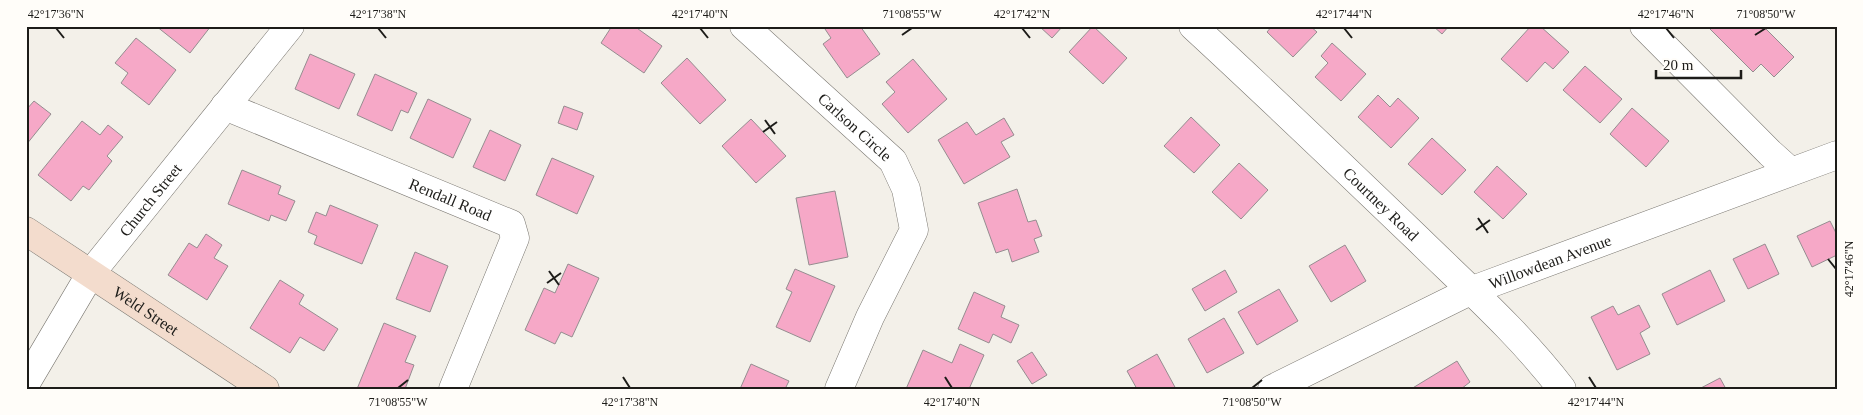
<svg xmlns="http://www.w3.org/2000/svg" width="1863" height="415" viewBox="0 0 1863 415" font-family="Georgia,serif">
<rect width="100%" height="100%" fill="#f3f0e9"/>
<path fill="#f6a8c7" stroke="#958d90" d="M156,26h55l-21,27z
M612,26h22l28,20 -18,27 -43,-30z
M823,26h37l20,28 -33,24 -24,-34 8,-6z
M1039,26h24l-11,12z
M1093,26l34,32 -24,26 -34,-32z
M1272,26h38l7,6 -24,25 -26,-25z
M1433,26h16l-7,8z
M1531,26h9l29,26 -16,17 -8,-7 -18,20 -26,-23z
M1707,26h56l31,31 -20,20 -13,-13 -8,8z
M136,38l40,32 -27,35 -28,-22 7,-10 -13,-10z
M1332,43l34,31 -25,27 -26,-24 13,-14 -7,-7z
M310,54l45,20 -16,35 -44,-20z
M687,58l39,42 -26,24 -39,-41z
M913,59l34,40 -39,34 -26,-29 13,-12 -9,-10z
M1585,66l37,33 -22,24 -37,-33z
M375,74l42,19 -9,20 -7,-3 -9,21 -35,-16z
M1378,95l12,12 8,-9 21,20 -28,30 -33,-31z
M428,99l43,20 -18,39 -43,-20z
M34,101l17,13 -25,31v-35z
M564,106l19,7 -6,17 -19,-7z
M1632,108l37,33 -23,26 -36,-33z
M1191,117l29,28 -26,28 -30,-27z
M1004,118l10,17 -13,7 9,15 -46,27 -26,-44 29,-18 9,13z
M751,119l35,37 -30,27 -34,-37z
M82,121l18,14 8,-10 15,12 -16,19 5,5 -23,29 -6,-4 -12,15 -33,-26z
M490,130l31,15 -16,36 -32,-14z
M1432,138l34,32 -24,25 -34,-31z
M552,158l42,18 -17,38 -41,-19z
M1239,163l29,27 -27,29 -29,-27z
M1497,166l30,28 -24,25 -29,-27z
M242,170l39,16 -3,8 17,7 -9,20 -15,-6 -2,6 -41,-17z
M1017,189l11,33 8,-2 6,16 -8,3 5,13 -27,10 -4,-13 -12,4 -18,-50z
M835,191l13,66 -39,8 -13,-67z
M330,205l48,20 -16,39 -48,-20 3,-8 -9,-4 8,-20 10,4z
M1830,221l7,14v20l-25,12 -15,-31z
M206,234l16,11 -8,13 14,8 -21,34 -39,-25 21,-32 8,5z
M1765,244l14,30 -31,15 -15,-30z
M1345,245l21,36 -35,21 -22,-36z
M415,252l33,14 -18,46 -34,-13z
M568,264l31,14 -27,59 -11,-5 -6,12 -30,-14 19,-42 11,5z
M795,269l40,17 -25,56 -34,-15 16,-35 -6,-3z
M1225,270l12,22 -32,19 -13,-22z
M1710,270l15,31 -48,24 -15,-31z
M280,280l24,15 -5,9 39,25 -14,22 -24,-14 -10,16 -40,-25z
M1279,289l19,32 -41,24 -19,-33z
M974,292l31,14 -4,11 18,8 -8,18 -18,-9 -4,9 -31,-14z
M1639,305l11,22 -10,6 10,21 -33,16 -26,-53 22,-11 5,9z
M1224,318l20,35 -37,20 -19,-34z
M384,323l32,13 -11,26 9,3 -9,24h-48z
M960,344l24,11 -15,34h-63l17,-39 29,13z
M1032,352l15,23 -15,9 -15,-23z
M1157,354l19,35h-39l-10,-18z
M1457,361l13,21 -9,7h-50z
M751,364l38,17 -4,8h-45z
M1720,378l6,11h-27z"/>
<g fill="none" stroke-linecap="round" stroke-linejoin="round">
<defs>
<g id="street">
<path id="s1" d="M744,26l149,135 13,28 8,41 -44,87 -31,72"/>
<path id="s2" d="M1193,26c76,70 150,141 225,213 49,48 102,95 144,150"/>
<path d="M1644,26l126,127 20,18"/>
<path id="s3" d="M225,106l286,118 4,14 -62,151"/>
<path id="s4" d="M26,383l65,-110 199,-247"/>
<path id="s5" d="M1272,389l198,-98 367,-136"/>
</g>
<g id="secondary">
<path id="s6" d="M26,231l239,158"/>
</g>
</defs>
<use href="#street" stroke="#7a7771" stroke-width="29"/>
<use href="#secondary" stroke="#7a7771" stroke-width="29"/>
<use href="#street" stroke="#fff" stroke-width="28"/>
<use href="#secondary" stroke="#f3dccd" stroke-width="28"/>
</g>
<path fill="none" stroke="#1d1c19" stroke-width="2" d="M56,28l8,10M378,28l8,10M700,28l8,10M1022,28l8,10M1344,28l8,10M1666,28l8,10M902,35l10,-7M1755,35l11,-7M765,120l10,14M763,132l14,-10M1478,218l10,15M1476,230l14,-10M1828,259l8,10M549,271l10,14M547,283l14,-10M623,377l7,11M945,377l7,11M1589,377l7,11M398,388l10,-8M1252,388l10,-8"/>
<g text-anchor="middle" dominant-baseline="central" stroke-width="4" stroke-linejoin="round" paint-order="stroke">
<g font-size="16" fill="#1d1c19" stroke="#fffdf9">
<text stroke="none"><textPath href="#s1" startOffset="150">Carlson Circle</textPath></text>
<text stroke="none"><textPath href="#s4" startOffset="222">Church Street</textPath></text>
<text stroke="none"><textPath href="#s3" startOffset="244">Rendall Road</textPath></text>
<text stroke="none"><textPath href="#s2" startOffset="259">Courtney Road</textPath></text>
<text stroke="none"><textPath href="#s5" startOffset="306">Willowdean Avenue</textPath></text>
<text stroke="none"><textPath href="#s6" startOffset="144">Weld Street</textPath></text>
</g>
</g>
<rect width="1863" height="415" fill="none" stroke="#fffdf9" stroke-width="55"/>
<path d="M1656 70v8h85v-8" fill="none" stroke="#1d1c19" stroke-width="2.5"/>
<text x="1663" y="70" font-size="15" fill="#1d1c19" stroke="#fffdf9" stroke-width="4" paint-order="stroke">20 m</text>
<rect x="28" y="28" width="1808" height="360" fill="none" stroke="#1d1c19" stroke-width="2"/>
<g font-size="12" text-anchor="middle" fill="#1d1c19">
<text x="56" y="18">42°17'36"N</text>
<text x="378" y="18">42°17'38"N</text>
<text x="700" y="18">42°17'40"N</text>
<text x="912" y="18">71°08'55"W</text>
<text x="1022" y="18">42°17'42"N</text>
<text x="1344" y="18">42°17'44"N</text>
<text x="1666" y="18">42°17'46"N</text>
<text x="1766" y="18">71°08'50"W</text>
<text transform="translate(1849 269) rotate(-90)" y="4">42°17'46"N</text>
<text x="398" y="406">71°08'55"W</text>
<text x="630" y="406">42°17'38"N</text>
<text x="952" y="406">42°17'40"N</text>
<text x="1252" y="406">71°08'50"W</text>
<text x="1596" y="406">42°17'44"N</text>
</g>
</svg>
